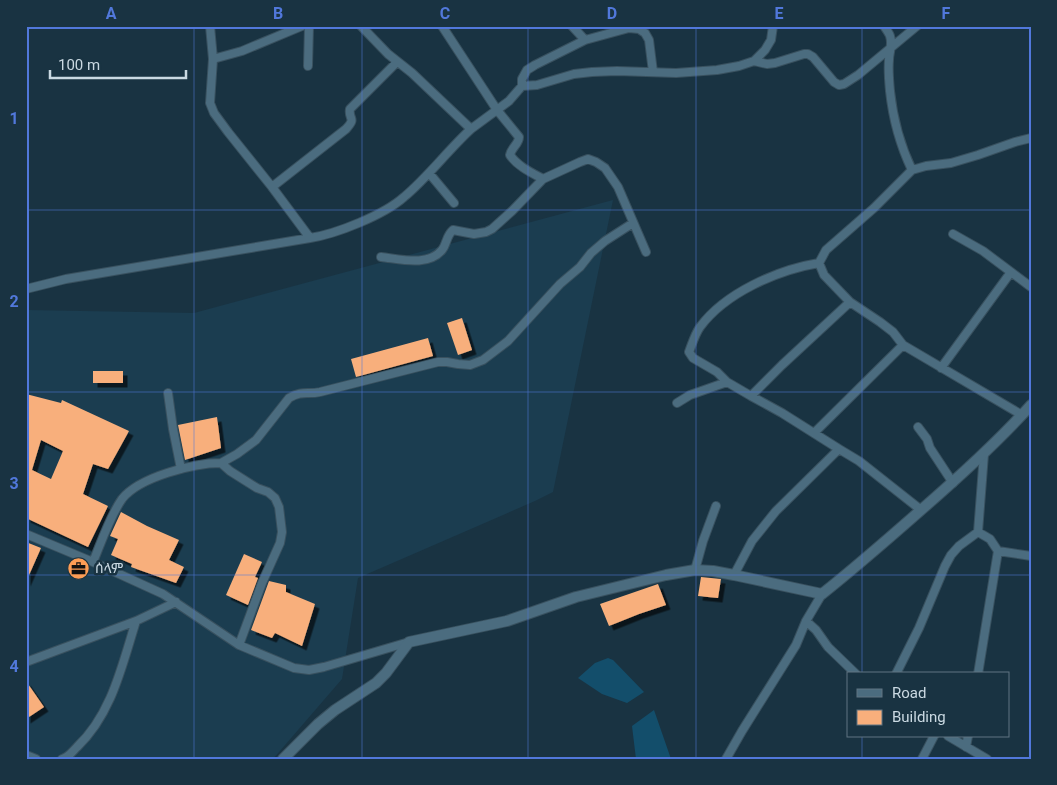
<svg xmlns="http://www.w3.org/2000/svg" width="1057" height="785" viewBox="0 0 1057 785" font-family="Roboto,'Noto Sans Ethiopic',sans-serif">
<defs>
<filter id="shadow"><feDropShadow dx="4.5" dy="4.5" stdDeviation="0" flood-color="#0009"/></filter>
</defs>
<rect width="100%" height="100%" fill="#193342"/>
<path fill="#1b3d50" d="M613,200l-60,292 -18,9 -177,77 -16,101 -69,80h-247v-449l168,3z"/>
<path fill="#134e6b" d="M608,658l5,2 31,32 -17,11 -25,-9 -24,-16 17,-15z
M654,710l17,49h-35l-4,-33z"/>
<path fill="#f8af7c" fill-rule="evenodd" filter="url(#shadow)" d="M462,318l10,32 -14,5 -11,-32z
M428,338l5,18 -77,21 -5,-18z
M93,371h30v12h-30z
M26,394l35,9 1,-3 67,31 -21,38 -15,-5 -10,30 25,12 -20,41 -62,-29zM41,440l22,11 -12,28 -19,-9z
M217,417l4,31 -36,12 -7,-35z
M121,512l26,14 32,14 -10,20 15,7 -8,16 -45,-16 1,-3 -21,-9 7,-16 -8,-3z
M26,542l15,6 -15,34z
M244,554l18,8 -7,15 3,1 -10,27 -22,-10z
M701,577l20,2 -3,19 -20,-2z
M269,581l17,4v7l29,12 -13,42 -27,-13 -3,5 -21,-8z
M658,584l8,21 -27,9 -30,12 -9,-22z
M26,681l18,26 -18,12z"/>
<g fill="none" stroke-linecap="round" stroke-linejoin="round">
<defs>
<path id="minor" d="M210,26l3,33 -3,44 4,10 14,19 44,55 38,51c26,-4 74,-23 94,-41 24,-20 44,-47 67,-68l-59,-56 -24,-19 -27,-28
M442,26l55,84 22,27c0,7 -8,11 -9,18 7,11 22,18 33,24
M572,26l13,14 44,-12 10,1 6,4 4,7 4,32
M884,26c2,3 5,7 6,10 3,9 -1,16 -1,24 -1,10 0,20 1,31 3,28 10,54 22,79
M213,59l29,-8 60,-25
M754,61l13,3 8,-1 29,-9h4l5,3 21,25 5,3 5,-1 14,-9 59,-49
M308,66l1,-40
M522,86v-7l5,-9 8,-5 50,-25
M471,129l38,-28 13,-15 15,-1 37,-11 18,-2 25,-1 59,2 41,-3 22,-4 15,-5 11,-11 6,-10 2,-14
M429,173l25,30
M272,187l74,-58c11,-12 2,-9 4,-20l47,-47
M953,234l30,17 28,21
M381,257c19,2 47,10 61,-7 5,-6 4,-14 11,-20l21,4 12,-2 6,-3 20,-18 31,-32 37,-17 8,-3 8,3 9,6 13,19 28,65
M819,263c-42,7 -94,30 -119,64 -5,7 -8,17 -11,25l4,6 24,14 10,10 24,14 31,17 57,36
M26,289l40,-10 244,-41
M850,302l-26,-27 -5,-12 7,-13 48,-42 38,-38 14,-4 25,-3 27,-8 37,-13 16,-4
M941,368l70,-96 20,15
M168,393l5,36 8,40
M751,396l31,-31 68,-63 30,20 13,10 10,13 119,70
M677,403l13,-8 37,-13
M918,427l9,12 3,9 23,35
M814,433l89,-88
M984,454l-6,78 12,7 8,12
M221,463l16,-9 19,-14 33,-42c14,-8 18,-3 31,-6l118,-30h9l11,2 12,1 13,-5 25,-19 52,-57 20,-17 11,-14 14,-12 28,-18
M26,534l67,28 70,32 76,51 55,23 15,2 15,-3 85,-25
M93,562c8,-19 17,-46 29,-63 17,-22 72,-36 99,-36l9,8 27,17 11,4 7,6 4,9 3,25 -2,11 -18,40 -23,62
M695,570l8,-29 13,-35
M734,575l18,-34 24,-30 63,-62 20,12 62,49
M806,621l10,9 12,17 28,27
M26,662l110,-41 40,-19
M896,674l23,-46 26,-62 6,-11 8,-9 19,-14
M978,674l20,-123 33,5
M948,736l39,23
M966,747l2,-11
M26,755l10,4
M62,759c7,-2 10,-7 15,-12 35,-33 45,-82 59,-126
M726,759l16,-28 54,-86 10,-24 16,-27
M922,759l12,-23"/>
<path id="tertiary" d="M283,759l35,-35 17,-14 41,-27 10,-10 23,-31 98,-21 69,-24 90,-22 29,-5 18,1 21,4 88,19c34,-27 66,-55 99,-84 38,-33 75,-66 110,-105"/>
</defs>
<use href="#minor" stroke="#39515f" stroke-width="10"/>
<use href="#tertiary" stroke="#39515f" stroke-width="12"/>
<use href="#minor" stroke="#4b6c7f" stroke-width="8"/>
<use href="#tertiary" stroke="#4b6c7f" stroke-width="10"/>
</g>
<path fill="none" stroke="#5178db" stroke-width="1" stroke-opacity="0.55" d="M194,26v733M362,26v733M528,26v733M696,26v733M862,26v648M26,210h1005M26,392h1005M26,575h1005M862,736v23"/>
<defs>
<symbol id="office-disc" viewBox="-11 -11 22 22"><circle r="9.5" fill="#fd9d55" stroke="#193342"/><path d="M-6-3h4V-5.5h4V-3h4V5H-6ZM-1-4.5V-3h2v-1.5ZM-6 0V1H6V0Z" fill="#111"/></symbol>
</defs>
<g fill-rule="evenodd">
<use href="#office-disc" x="66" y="556" width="25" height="25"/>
</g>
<g text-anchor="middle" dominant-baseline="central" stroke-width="5" stroke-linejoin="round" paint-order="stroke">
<g font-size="14" fill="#cad9e2" stroke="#193342" text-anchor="start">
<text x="95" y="568">ሰላም</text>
</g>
</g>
<rect width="1057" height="785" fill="none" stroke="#193342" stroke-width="55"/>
<rect x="847" y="672" width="162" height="65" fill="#193342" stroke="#607582"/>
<rect x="857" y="689" width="25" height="8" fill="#4b6c7f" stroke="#607582"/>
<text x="892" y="698" font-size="15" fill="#cad9e2">Road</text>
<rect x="857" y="710" width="25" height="15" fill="#f8af7c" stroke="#607582"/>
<text x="892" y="722" font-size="15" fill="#cad9e2">Building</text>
<path d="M50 70v8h136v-8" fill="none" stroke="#cad9e2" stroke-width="2.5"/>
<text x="58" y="70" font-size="15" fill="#cad9e2" stroke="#193342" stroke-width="4" paint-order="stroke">100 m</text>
<rect x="28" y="28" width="1002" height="730" fill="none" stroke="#5178db" stroke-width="2"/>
<g font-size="16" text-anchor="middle" font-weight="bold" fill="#5178db">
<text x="111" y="19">A</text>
<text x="278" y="19">B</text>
<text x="445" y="19">C</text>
<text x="612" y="19">D</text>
<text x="779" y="19">E</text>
<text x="946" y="19">F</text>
<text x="14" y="124">1</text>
<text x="14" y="307">2</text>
<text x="14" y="489">3</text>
<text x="14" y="672">4</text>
</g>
</svg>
